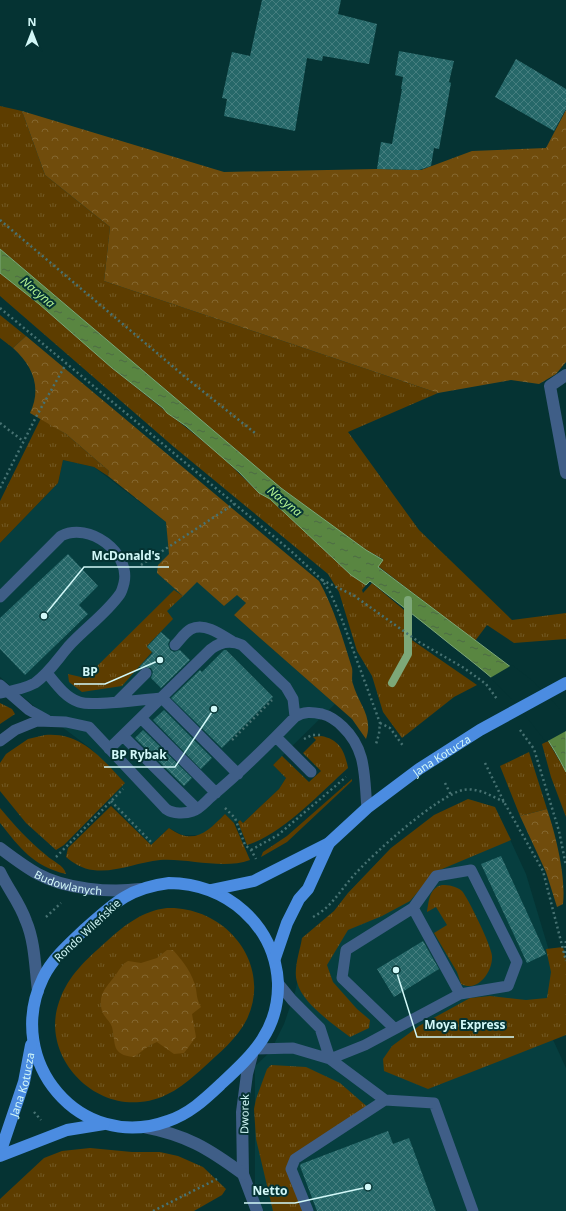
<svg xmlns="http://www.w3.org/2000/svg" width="566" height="1211" viewBox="0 0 566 1211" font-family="'Noto Sans',sans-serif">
<defs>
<pattern id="grass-tufts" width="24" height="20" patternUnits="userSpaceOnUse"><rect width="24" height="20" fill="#5d3d00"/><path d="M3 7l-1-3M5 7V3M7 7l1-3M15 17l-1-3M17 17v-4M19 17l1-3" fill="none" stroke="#735a26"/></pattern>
<pattern id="forest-crowns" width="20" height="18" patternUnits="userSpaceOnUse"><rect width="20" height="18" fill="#704c0c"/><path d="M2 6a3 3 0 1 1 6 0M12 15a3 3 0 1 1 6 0" fill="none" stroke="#846730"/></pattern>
<pattern id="water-ripples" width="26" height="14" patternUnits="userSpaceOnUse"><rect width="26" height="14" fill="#598641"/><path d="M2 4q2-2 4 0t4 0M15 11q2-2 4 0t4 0" fill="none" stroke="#4d6b45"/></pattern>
<pattern id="building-cross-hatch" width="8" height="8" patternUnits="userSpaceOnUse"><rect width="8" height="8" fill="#266869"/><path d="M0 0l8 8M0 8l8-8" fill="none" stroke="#457e7f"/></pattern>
</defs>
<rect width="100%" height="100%" fill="#053333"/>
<path fill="#063e3f" d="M63,460l31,7 72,55 4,32 54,52 13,-12 9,9 -12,12 101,89 -62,61 13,13 -7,11 -36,34 -3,-3 -6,3 -9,-9 -17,17 -7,4h-19l-13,-7 -18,17 -43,-44 17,-18 -35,-35 -56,-42 -34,-29v-134l58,-60z
M468,799l27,8 31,67 33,110 -15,36 22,48v143h-304l-7,-20v-125l15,-14 14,-28 11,-32 9,-39 44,-60 43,-45z"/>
<path fill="url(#grass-tufts)" d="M0,106l22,5 23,64 65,52 -6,54 334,112 -90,39 71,98 93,90 54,-7v26l-52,4 -27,-18 -12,16 -97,-75 5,-7 -17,-9 -85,-62 -281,-239z
M0,273l39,31 73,64 107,86 40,39 11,6 81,76 15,10 -4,5 1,3 9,-10 32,27 2,26 71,49 -23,12 -52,41 -19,-26 -11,-36 -15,-25 -18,-59 -11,-18 -154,-127 -174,-151z
M0,315l26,21 -13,12 -13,-10z
M41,418l25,16 43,37 -1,5 -14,-9 -31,-7 -5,23 -58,60v-42z
M174,590l9,6 -16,15 6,8 -26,27 5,6 -30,34 -40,6 -13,-10 -1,-8 17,4z
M0,703l12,6 3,5 -15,10z
M45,735c37,-3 57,24 80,48l-61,62 -8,5 -30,-27 -26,-32v-28l6,-9 22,-15z
M321,736c18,3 24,15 27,32 -28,25 -65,66 -101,77l-9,-23 2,-2 3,3 36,-34 7,-11 -13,-13 9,-9 27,26 12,-11 -18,-18 13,-13 -3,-3z
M548,741l18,31v45l-15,-40 -9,-33z
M529,752l18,57 -27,7 -20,-50z
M352,779v2l-65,61 -26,15 2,-5 24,-16z
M468,799l27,8 16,33 -76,32 -25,29 -28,15 -34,14 -21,35 6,17 24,27 13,11 -1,8 -19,9c-17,-13 -48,-34 -53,-55 -4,-13 3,-31 5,-44l32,-27 14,-18 43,-45 43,-33z
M111,806l40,39 18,-17c25,18 38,4 56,-14l9,9 16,37c-28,10 -61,-2 -90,0 -22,2 -44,13 -67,10 -10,-1 -20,-7 -27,-13l2,-9z
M0,808c14,17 29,33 46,47 6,6 18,10 20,19 -33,-8 -46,-26 -66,-51z
M442,885c7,0 14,1 20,6 6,7 30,56 30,65 1,15 -14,37 -31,28l-4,-12 -23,-39 13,-8 -11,-18 -9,5c2,-11 2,-24 15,-27z
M167,908c58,-2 106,55 80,111 -10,20 -28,34 -44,49 -19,17 -37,32 -63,34 -52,5 -99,-49 -81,-100 9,-27 28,-43 48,-61 18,-16 35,-30 60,-33z
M563,947l3,13v75l-138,54 -44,-18 -1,-12 9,-13 27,-20 51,-28 20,-2 36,4 21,-2 4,-26 -5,-23z
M271,1065l35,2 34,16 31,27 -76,49 7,52h-29l-17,-72 -2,-30 2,-10 11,-30z
M90,1148l42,4h28l18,4 25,11 23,22 -4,6 -28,16h-194v-12l44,-41 18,-7z"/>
<path fill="url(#forest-crowns)" d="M566,110v252l-10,12 -17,10 -28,-4 -73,13 -334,-112 6,-54 -65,-52 -23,-64 202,61 153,-3 44,1 51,-19 74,-3z
M26,336l293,245c15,27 24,58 33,87 1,5 -1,11 1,16 5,19 21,33 13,55l-14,-20 -118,-104 12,-12 -9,-8 -13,11 -27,-24 -14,14 -26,-23 1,-8 11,-11 -3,-32 -58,-46 1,-5 -43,-37 -36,-21c12,-25 3,-47 -17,-65z
M547,809c9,27 19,67 16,95l-6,3 -11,-35 -26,-56z
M167,950h6c10,11 20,24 23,39 1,7 1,11 5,18l-9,7 4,23 -12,16 -10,1 -17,-12 -7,3 -16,12c-23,-2 -18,-13 -22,-30 -2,-6 -8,-10 -10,-16 -4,-17 3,-22 12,-34 5,-6 7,-12 14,-16l13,2 16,-5z"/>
<path fill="url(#water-ripples)" stroke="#7da878" d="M0,249l281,239 85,62 17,10 -5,7 154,116 34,40v49c-29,-59 -65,-88 -115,-127 -27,-22 -54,-43 -81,-64l-4,4 -15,-10 -81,-76 -11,-6 -20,-21 -53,-46 -19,-13 -4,-5 -51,-40 -73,-64 -39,-31z"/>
<path fill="#053333" d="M512,665l21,16 25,26 8,12v12l-20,11 -32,-41 -24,-23z"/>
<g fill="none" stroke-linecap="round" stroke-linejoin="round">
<path stroke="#7da878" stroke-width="8" d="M392,683l16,-29v-54"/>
</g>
<path fill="url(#building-cross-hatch)" d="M262,0h79l-3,14 39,10 -8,40 -46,-8 -1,5 -15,-3 -12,73 -71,-15 3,-17 -5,-1 10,-46 18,4z
M399,51l55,10 -5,21 2,1 -12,66 -5,-1 -3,18 -12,4 -42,-1 4,-27 11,2 10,-55h-1l2,-12 -8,-2z
M516,59l50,30v20l-12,22 -59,-34z
M68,554l30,32 -19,19 9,9 -63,61 -25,-26v-31z
M161,632l9,8 -2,4 2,6 4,2 6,-2 10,10 -29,28 -10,-10 2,-6 -2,-4 -12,-1 14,-14 -6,-6z
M224,650h2l47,47 -51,51 -51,-50 29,-28 2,2z
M164,710l48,48 -11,11 -48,-49z
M143,730l49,48 -8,8 -49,-48z
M501,856l45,98 -19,9 -46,-99z
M423,941l16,28 -45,28 -17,-28z
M388,1131l5,13 16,-6 27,73h-119l-17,-45 1,-2z"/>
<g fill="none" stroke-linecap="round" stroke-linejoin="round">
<path stroke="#477272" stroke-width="2.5" stroke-dasharray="2 3" stroke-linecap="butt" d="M0,220l190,161 65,52
M0,308l291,243 31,29 8,12 11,25 39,106 -1,11 -3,10
M0,423l23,18
M0,488l36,-71 30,-53
M141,565l93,-61
M322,580l31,15 66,47 45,26 22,16 11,15
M380,723l10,5 14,19
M520,730l14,19 25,82 7,35
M304,739l8,-4h10
M232,740l40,-40
M485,763l19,39 39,69 23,90
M445,783l6,12
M111,801l41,42
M225,808l10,10 10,27 6,5 5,9
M251,850l27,-15 68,-58
M56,857l67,-68
M46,917l15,-14
M313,917c19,-10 28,-28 42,-43 19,-21 82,-78 108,-84 14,-3 29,6 41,12
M565,953l1,-13
M34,1112l7,8
M153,1211l64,-32"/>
<path stroke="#3f5e87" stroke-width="11" d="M0,597l61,-61c28,-15 70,17 63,47 -1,4 -2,8 -4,11 -14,20 -36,35 -52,53 -11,13 -19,26 -33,36 -11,6 -22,8 -35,10
M175,645c5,-5 10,-13 16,-16 14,-7 31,6 42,13
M47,673c9,11 18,24 32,29 14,5 65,-3 83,-4l76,76
M0,685l29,25 18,10
M118,701l28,-28
M141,718l75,75
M123,736l74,73
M276,737l35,35
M0,741l15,-11 22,-9 29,1 23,5 77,82c7,5 19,5 27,2 7,-2 13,-10 19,-15 30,-25 56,-51 83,-79 9,-6 17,-5 27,-3 8,2 15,7 21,13 24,23 21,50 24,81
M109,749l102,-100c9,-7 20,-9 31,-4l44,42 7,12 2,18
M413,908l47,86
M256,1049l37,-1 37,11 -10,-31 -28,-28 -14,-17
M330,1059l35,-14 95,-51 48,-8 9,-24 -46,-92 -35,6 -23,32 -67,42 -4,28 53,51
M330,1059l55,41 49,3 39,108
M308,1211l-17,-42 4,-10 90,-59"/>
<path stroke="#3f5e87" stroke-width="12" d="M566,375l-16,11 16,87"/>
<g stroke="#3f5e87" stroke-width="12">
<path id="s1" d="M0,848c12,9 25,19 38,26 27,15 72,19 102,15"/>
<path d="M0,872c8,17 20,31 26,49 9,21 9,47 12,70"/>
<path d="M252,1055l-5,19 -5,38 1,62 14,37"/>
<path d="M144,1127c42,8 64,21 99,47"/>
</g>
<g stroke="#4b8ce1" stroke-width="12">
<path d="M169,883c57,0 106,42 109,100 1,48 -26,72 -58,102 -16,15 -31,29 -52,36 -88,32 -165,-60 -125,-143 9,-19 26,-34 42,-49 29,-26 44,-41 84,-46z"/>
<path id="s2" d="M211,890l43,-9 75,-38 38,-35 52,-39 61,-39 86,-47"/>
<path d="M275,958l12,-35 12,-24 9,-10 21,-46"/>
<path id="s3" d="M0,1153l24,-71 7,-37"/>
<path d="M0,1156l67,-26 37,-6"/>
</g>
</g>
<g text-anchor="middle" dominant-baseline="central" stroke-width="4" stroke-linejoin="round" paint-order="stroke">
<g font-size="11" fill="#d2f8f8" stroke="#053333">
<text stroke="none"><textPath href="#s2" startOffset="271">Jana Kotucza</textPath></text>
<text stroke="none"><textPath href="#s1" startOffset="78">Budowlanych</textPath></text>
<text transform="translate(87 930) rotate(-43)">Rondo Wileńskie</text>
<text stroke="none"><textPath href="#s3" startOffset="72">Jana Kotucza</textPath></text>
<text transform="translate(244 1114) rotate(-89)">Dworek</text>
</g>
<g font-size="12" font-style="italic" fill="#afef90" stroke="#053333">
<text transform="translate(38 292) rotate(40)">Nacyna</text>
<text transform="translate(285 501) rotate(39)">Nacyna</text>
</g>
</g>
<path fill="none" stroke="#d2f8f8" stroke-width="1.5" d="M44 616L84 567H169M160 660L105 684H74M214 709L175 767H104M396 970L417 1037H514M368 1187L295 1203H244"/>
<g fill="#d2f8f8" stroke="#053333" stroke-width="1.5">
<circle cx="44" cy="616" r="4"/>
<circle cx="160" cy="660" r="4"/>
<circle cx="214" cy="709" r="4"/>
<circle cx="396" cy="970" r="4"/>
<circle cx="368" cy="1187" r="4"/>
</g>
<g font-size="12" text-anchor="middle" font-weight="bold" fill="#d2f8f8" stroke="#053333" stroke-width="4" stroke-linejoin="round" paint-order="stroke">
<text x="126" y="560">McDonald's</text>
<text x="90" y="676">BP</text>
<text x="139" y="759">BP Rybak</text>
<text x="465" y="1029">Moya Express</text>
<text x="270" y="1195">Netto</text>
</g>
<g transform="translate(32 32)" stroke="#053333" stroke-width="3" paint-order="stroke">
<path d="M0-3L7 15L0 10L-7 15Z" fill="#d2f8f8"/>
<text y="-6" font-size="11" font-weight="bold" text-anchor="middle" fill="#d2f8f8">N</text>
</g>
</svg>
